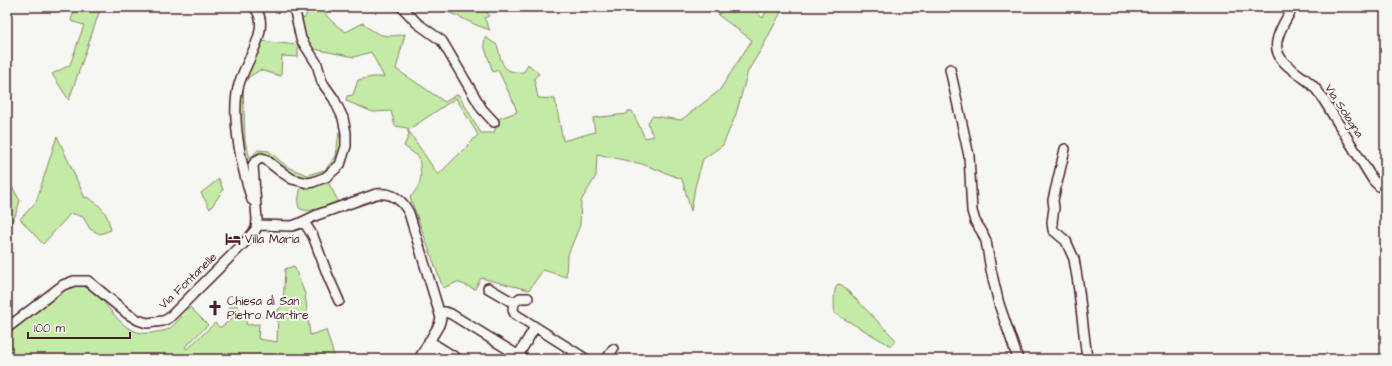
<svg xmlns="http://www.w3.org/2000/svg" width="1392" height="366" viewBox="0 0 1392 366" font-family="'Architects Daughter',sans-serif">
<rect width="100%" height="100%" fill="#f6f6f2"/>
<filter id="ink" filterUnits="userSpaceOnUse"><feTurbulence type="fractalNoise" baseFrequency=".025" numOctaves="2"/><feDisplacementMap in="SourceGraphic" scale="8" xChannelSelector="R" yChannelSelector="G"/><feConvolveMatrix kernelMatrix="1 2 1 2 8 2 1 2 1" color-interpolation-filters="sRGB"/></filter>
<g filter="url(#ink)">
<path fill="#c4eba6" stroke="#878568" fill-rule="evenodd" d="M75,7h26l-32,93 -17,-26 18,-9 14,-40 -13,-4z
M299,7h13l1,2 8,-2c6,11 14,18 25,25l17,-9c13,13 24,15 42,11l-9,35 49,33 13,-8 23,39h13l4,-14 19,-7 -3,-9 -16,-33 -5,2 -9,-27 1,-8 12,8c5,17 4,29 27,27l4,-8 11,10 -5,4 4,20 17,1 8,42 32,-9 -2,-14 34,-4 1,-3h4l13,27 9,-2 -3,-4 -3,-9 4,-7 29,4 38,-29 33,-51 -34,-25 6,-8h26l13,11 5,-11h17l-5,7 -17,32 -15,25 -12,43 -13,31 -20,14 -8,28 -4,24 -9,-32 -40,-15 -45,-10 -1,22 -15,25 -1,24 -13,32 -1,20 -23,-7 -14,20 -48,-12 -6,11 -18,-7 -14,6 -33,-91c14,-14 11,-22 9,-40l-15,-11 5,-11 -2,-7 -12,-2 -4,-15 -18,1 -27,-11 1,-5 6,-1 5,-15 15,-3h11l-13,-25 -17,5 -45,-9 -6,-7 -6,-28 7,6 3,-6zM456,98l22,37 -40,40 -30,-45z
M446,7h39l4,9 -5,2 6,12c-15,-4 -26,-12 -40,-17z
M260,41l38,4v12l-16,-1 -1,20 -21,-6 -11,7 -6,9 2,55 5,17 8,-8 11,1 18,16 20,8 18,-5 11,-14 3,-24c1,4 2,8 2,12 -1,21 -19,35 -38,36l-47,-23 -5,2 -1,5 3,29 -11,-47 -4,-48 6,-23z
M57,136l28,62 2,-1c15,9 20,15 24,33l-11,4 -10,-5 -7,-12 -12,-4 -28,31 -23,-25 16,-17z
M219,179l4,11 -13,19 -9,-16z
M327,180l11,21c-10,4 -29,14 -39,7l-1,-5 3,-19c11,2 17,1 26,-4z
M7,181h2l11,20 -5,15 -8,15z
M294,266l11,28 5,41 16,-5 9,29h-328v-25l56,-44 16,-5c32,8 37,57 78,47 3,-1 9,-1 12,-3 8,-6 15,-15 21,-22l18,18 -23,22 2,2 28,-26 4,4h2l11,-8 -3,-11 7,-3 7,8 4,12 12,-1 -1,15 19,3 1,-32 5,-5 2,-36z
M838,284l4,1 54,55 -5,6 -57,-33c1,-9 -2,-22 4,-29z"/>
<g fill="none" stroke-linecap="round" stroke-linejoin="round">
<defs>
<path id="minor" d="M402,7l15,16 25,18 40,68 12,13
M1293,7c-6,11 -14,22 -16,34 -4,21 21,31 33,42 5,4 8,9 12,14l51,83 6,6 6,3
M950,69l19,87 3,55 3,10 7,11 4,9 5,29 8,34 19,55
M1065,149l-12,51 1,8 -2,14 1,8 13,11 8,18 4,24 9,76
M252,200c-10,-31 -21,-81 -14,-112 4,-21 29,-52 21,-73 -1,-3 -3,-6 -5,-8
M304,222l9,14 15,40 11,25
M257,225l35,1 6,-2 19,-9 59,-21c15,-2 26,5 33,19l32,105 -2,7 -20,34
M488,288l26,15
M528,298h-8l-6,5 -1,7 2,4 71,45
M440,313l5,-1 6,2 73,45
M7,328l56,-43 11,-4h14l40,33 10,6 9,3 16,-2 6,-3 78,-78 9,-11 1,-9 -4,-55 3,-4 5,-3 4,1 15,12 12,8 16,4 5,-1 13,-5 14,-12 6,-19v-13l-3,-15 -9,-19 -12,-17 -5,-18 -16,-25 -7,-32
M429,341l29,18
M429,359l7,-14
M516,359l19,-32
M607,359l6,-10"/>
</defs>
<use href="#minor" stroke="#4a1f2b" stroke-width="12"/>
<use href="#minor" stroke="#f6f6f2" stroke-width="9"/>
</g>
</g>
<defs>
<symbol id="hotel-bare" viewBox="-9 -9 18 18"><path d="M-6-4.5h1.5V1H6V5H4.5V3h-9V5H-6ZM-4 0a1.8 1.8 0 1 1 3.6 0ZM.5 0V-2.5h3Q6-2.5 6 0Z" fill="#4a1f2b" stroke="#f6f6f2" stroke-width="2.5" paint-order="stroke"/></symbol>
<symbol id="church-bare" viewBox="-9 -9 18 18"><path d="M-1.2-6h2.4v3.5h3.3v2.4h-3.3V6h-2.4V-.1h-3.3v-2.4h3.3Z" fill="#4a1f2b" stroke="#f6f6f2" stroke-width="2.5" paint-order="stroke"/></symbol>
</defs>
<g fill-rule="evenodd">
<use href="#hotel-bare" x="222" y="228" width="22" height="22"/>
<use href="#church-bare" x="204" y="297" width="22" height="22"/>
</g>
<g text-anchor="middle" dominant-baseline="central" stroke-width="4" stroke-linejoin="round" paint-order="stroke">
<g font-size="12" fill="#4a1f2b" stroke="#f6f6f2">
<text transform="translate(1344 111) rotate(57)">Via Solagna</text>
<text transform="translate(188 281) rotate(-44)">Via Fontanelle</text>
</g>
<g font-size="12" fill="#4a1f2b" stroke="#f6f6f2" text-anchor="start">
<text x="245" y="239">Villa Maria</text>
<text x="227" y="301">Chiesa di San<tspan x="227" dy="14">Pietro Martire</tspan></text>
</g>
</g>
<rect width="1392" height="366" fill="none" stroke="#f6f6f2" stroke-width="24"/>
<rect x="12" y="12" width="1368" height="342" fill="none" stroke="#4a1f2b" stroke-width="1.5" filter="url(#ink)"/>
<path d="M28 332v6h102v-6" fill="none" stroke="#4a1f2b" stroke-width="2"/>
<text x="34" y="332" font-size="12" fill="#4a1f2b" stroke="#f6f6f2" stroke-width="3" paint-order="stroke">100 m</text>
</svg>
